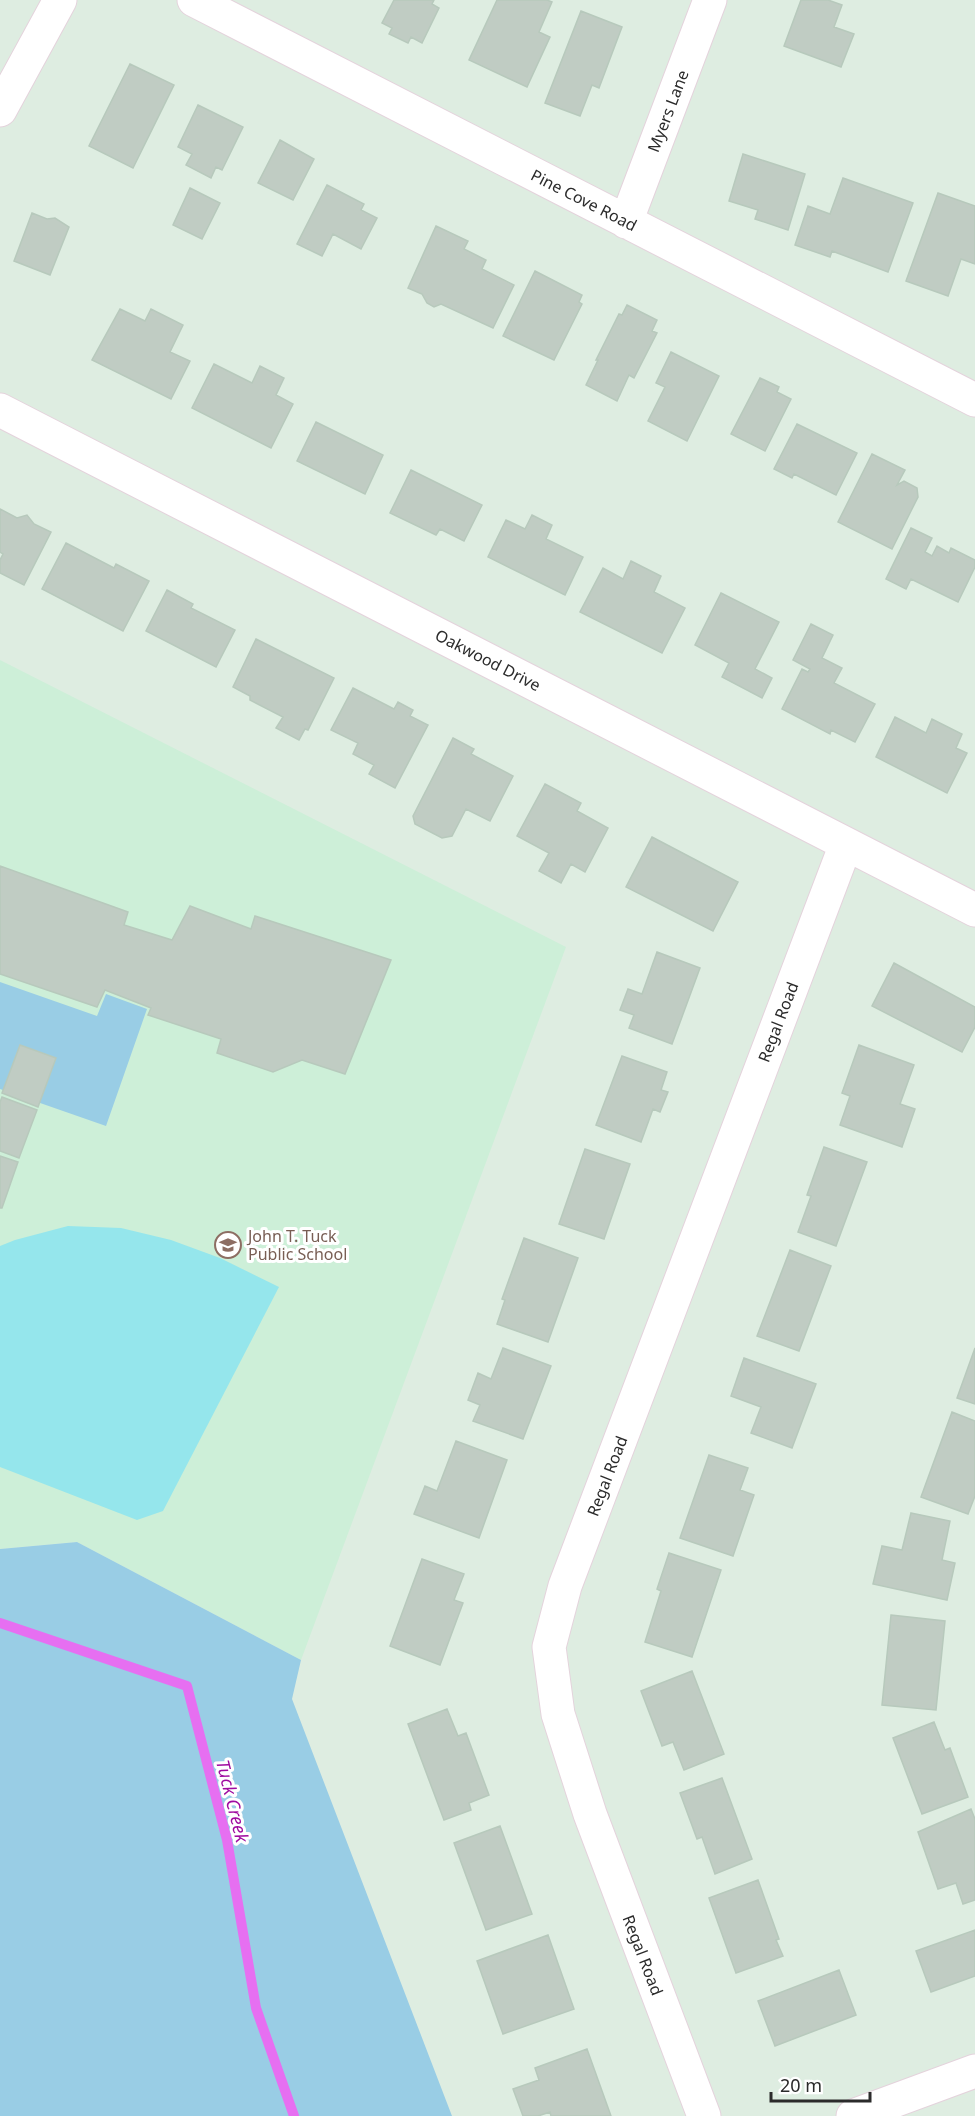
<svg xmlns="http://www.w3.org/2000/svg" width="975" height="2116" viewBox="0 0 975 2116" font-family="'Noto Sans',sans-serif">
<rect width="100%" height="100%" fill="#deede1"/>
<path fill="#cdefd8" d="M0,660l566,287 -265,713 -224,-118 -77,7z"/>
<path fill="#99cde5" d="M0,982l97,34 9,-22 41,15 -41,117 -106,-37z
M77,1542l224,118 -9,39 160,417h-452v-567z"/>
<path fill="#95e6ec" d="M68,1226l53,2 50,12 49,18 59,29 -116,224 -26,9 -137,-53v-221l15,-6z"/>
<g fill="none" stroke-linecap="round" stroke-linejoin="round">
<path stroke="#e66ff1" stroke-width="10" d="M0,1623l187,63 40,154 29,168 38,108"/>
</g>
<path fill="#c0ccc3" stroke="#b7c9bc" stroke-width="1.5" d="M394,0h40l-2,4 7,4 -17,35 -11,-6 -3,6 -19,-9 3,-6 -10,-5z
M497,0h50l5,2 -13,30 11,5 -23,50 -58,-27z
M801,0h27l14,5 -8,22 20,7 -13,33 -57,-21z
M581,11l41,16 -23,61 -7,-3 -12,31 -35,-13z
M130,64l44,21 -41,83 -44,-22z
M198,105l45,22 -21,43 -6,-3 -5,11 -25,-13 6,-11 -14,-7z
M280,140l34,19 -21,41 -35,-17z
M743,154l62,20 -17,56 -33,-11 3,-9 -29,-9z
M843,178l70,25 -25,69 -56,-21 -2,6 -35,-12 13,-39 22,8z
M327,185l37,19 -3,6 16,8 -16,31 -28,-15 -11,22 -25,-12z
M190,188l30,15 -18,36 -29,-14z
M938,193l37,13v58l-14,-5 -13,37 -42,-15z
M32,213l15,6 8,-1 14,9 -19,48 -36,-14z
M436,226l32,15 -4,8 22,11 -4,9 32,16 -21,43 -52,-24 -7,3 -7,-4 -5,-9 -14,-6z
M535,271l47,24 -3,7 3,2 -28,56 -51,-24z
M627,305l30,15 -5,11 5,2 -23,45 -5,-3 -12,26 -31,-16 12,-25h-2l23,-46 3,1z
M120,309l25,12 6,-12 32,16 -13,27 20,9 -19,38 -79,-39z
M671,352l48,24 -32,65 -39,-20 17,-34 -9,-4z
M214,364l38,19 8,-17 24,12 -8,17 17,9 -22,44 -79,-40z
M760,378l19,9 -2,5 14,7 -26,52 -34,-17z
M316,422l67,33 -18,39 -68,-33z
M797,424l60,29 -21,42 -42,-21 -2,4 -18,-9z
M872,454l33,16 -8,15 7,-4 13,7 1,9 -26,52 -54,-27z
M411,470l71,35 -18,36 -24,-12 -4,6 -46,-22z
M0,509l17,9 10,-3 7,9 17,8 -27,53 -24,-12v-13l3,-6 -3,-2z
M532,515l20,10 -6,14 37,18 -18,38 -77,-38 18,-37 19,9z
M911,528l21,10 -7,14 7,4 5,-10 12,7 2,-5 24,12v7l-17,35 -47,-23 -5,10 -20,-10z
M66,543l48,25 2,-4 33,17 -26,50 -81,-42z
M631,561l30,15 -7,16 31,16 -23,45 -82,-41 23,-44 20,11z
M167,590l26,14 -2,4 44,22 -19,37 -70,-36z
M721,593l58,29 -24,47 17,9 -10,20 -40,-21 7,-14 -34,-18z
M811,624l22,11 -11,23 20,10 -8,15 41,21 -20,38 -24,-12 -1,4 -48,-25 20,-40 6,3 2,-3 -17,-9z
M256,639l78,39 -26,52 -3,-1 -6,11 -23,-12 7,-11 -33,-17v-4l-17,-9z
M353,688l41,21 4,-7 15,8 -3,6 18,9 -33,63 -26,-14 5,-9 -21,-11 5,-11 -27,-13z
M895,717l31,16 6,-14 30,15 -6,14 11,5 -20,40 -71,-36z
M453,738l21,11 -3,5 42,22 -23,45 -24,-12 -14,27 -10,2 -27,-14 -2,-8z
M545,784l36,19 -4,8 31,17 -23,44 -14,-8 -10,19 -22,-12 10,-18 -32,-17z
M652,837l86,45 -25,49 -87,-44z
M0,866l128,46 -4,13 48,15 18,-34 61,23 4,-13 136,44 -46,114 -43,-14 -29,12 -56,-19 4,-14 -73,-24 3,-7 -46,-18 -8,17 -97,-33z
M657,952l43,16 -28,76 -43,-16 5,-13 -14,-5 8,-21 14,5z
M894,963l81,44v20l-13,25 -90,-46z
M20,1045l36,13 -18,49 -36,-14z
M859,1045l55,20 -14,39 15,5 -13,38 -62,-22 10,-29 -8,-3z
M622,1056l45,16 -6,18 7,2 -8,20 -7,-3 -12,33 -45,-17z
M2,1097l35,13 -18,48 -19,-7v-49z
M824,1147l43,15 -31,84 -38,-14 13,-36 -4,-1z
M585,1149l45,15 -26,75 -45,-15z
M0,1156l18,6 -16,46h-2z
M524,1238l54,20 -30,84 -51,-18 8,-24 -3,-1z
M790,1250l41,16 -32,85 -42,-15z
M503,1348l48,18 -28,73 -50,-18 7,-16 -12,-5 10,-27 13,6z
M975,1348v56l-18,-6z
M744,1358l72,26 -24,64 -41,-15 10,-26 -30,-11z
M952,1412l23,9v75l-7,18 -47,-17z
M456,1441l51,19 -28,78 -65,-24 11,-28 12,5z
M709,1455l39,13 -8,22 14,5 -21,61 -53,-18z
M911,1513l39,8 -8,39 13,3 -8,37 -74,-16 9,-38 20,4z
M669,1553l52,17 -29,87 -47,-15 16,-51 -4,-2z
M422,1559l42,15 -10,26 9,3 -23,62 -50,-19z
M891,1615l54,6 -9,89 -54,-5z
M692,1671l32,83 -40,16 -11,-28 -11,4 -21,-55z
M447,1709l11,27 8,-3 23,62 -20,8 2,7 -27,10 -36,-96z
M934,1722l11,28 5,-2 18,49 -46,17 -29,-76z
M722,1778l30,81 -37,15 -13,-37 -5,2 -17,-46z
M971,1809l4,10v81l-12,4 -7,-21 -18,6 -20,-57z
M500,1826l32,88 -46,16 -32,-87z
M758,1880l21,59 -3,1 7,16 -47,17 -27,-75z
M975,1930v46l-44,16 -15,-41z
M548,1935l26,74 -71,25 -26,-73z
M839,1970l17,45 -81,31 -17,-45z
M587,2049l24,67h-60l-1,-4 -12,4h-15l-10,-27 26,-9 -4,-12z"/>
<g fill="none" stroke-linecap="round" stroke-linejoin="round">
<defs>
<path id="street" d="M194,0l781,400
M626,222l84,-222
M0,410l975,500
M704,2116l-114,-302 -32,-100 -9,-67 16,-61 281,-742
M853,2116l122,-45"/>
<path id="secondary" d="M0,110l60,-110"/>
</defs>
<use href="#street" stroke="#e4d3dc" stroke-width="35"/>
<use href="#secondary" stroke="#e4d3dc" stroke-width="35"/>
<use href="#street" stroke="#fff" stroke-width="33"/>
<use href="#secondary" stroke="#fff" stroke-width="33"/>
</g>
<defs>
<symbol id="school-ring" viewBox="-11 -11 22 22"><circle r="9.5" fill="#fff" stroke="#8d6e63" stroke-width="1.5"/><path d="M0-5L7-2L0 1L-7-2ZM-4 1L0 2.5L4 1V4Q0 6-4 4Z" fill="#8d6e63"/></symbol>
</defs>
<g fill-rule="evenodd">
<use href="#school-ring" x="213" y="1230" width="30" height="30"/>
</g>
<g text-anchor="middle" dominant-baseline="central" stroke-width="6" stroke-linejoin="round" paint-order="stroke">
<g font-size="16" fill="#2b2b2b" stroke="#fff">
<text transform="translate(668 111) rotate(-69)">Myers Lane</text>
<text transform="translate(584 200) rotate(27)">Pine Cove Road</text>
<text transform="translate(488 660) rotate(27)">Oakwood Drive</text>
<text transform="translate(778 1022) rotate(-69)">Regal Road</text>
<text transform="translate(607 1476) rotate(-69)">Regal Road</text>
<text transform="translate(643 1955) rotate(69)">Regal Road</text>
</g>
<g font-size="16" fill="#785e54" stroke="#fff" text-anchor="start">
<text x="248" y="1236">John T. Tuck<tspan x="248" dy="18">Public School</tspan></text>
</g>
<g font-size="18" font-style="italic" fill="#9f0ba0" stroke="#fff">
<text transform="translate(233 1801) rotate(76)">Tuck Creek</text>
</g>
</g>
<path d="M771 2092v9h99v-9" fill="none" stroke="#2b2b2b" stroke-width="3"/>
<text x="780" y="2092" font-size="18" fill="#2b2b2b" stroke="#ffffff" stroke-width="4.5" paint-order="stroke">20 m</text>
</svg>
